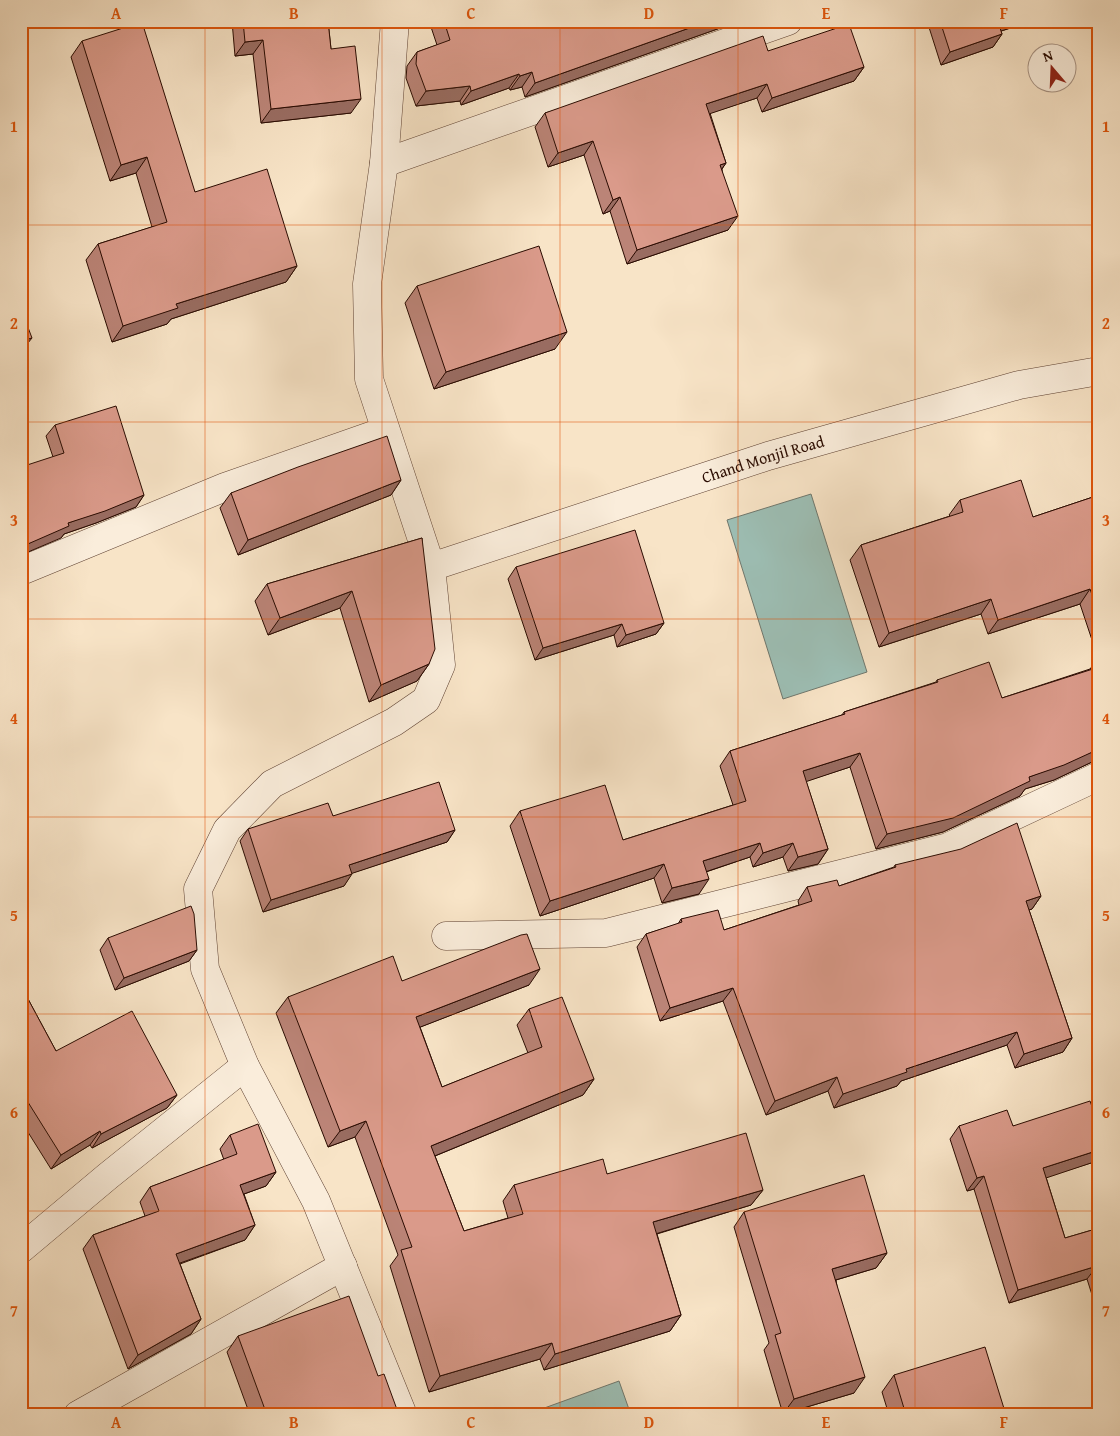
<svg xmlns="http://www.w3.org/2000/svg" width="1120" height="1436" viewBox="0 0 1120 1436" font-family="'Gentium Book Plus',serif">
<rect width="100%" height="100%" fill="#f8e4c7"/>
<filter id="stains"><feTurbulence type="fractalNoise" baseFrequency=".004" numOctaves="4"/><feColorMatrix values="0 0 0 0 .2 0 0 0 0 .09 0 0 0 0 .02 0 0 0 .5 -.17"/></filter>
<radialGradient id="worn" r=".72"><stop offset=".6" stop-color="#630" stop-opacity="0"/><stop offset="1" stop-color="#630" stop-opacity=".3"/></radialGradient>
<path fill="#9dbfb5" stroke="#6f776d" d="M811,494l56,178 -84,27 -56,-179z
M619,1381l12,34h-106z"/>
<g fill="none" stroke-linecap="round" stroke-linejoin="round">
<defs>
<g id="minor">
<path d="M395,21l-11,142 -17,121 2,95 62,188 10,98 -15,35 -32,22 -122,62 -45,46 -29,59 7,80 40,97 71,135 87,214"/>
<path d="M384,163l404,-142"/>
<path id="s1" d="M431,567l337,-111 251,-71 80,-14"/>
<path d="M21,571l204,-84 160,-56"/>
<path d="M446,936l160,-3 342,-86 151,-71"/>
<path d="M21,1249l87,-73 137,-110"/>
<path d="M78,1415l265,-149"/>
</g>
</defs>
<use href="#minor" stroke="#5e4132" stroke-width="29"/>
<use href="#minor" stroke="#faeddb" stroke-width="28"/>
</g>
<path fill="#bb8477" stroke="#2a0b01" d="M232,21h96l3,28 20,64 -90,10 -8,-69 -18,2z
M429,21h311l-215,76 -3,-10 -12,3 -1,-2 -48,17 -1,-4 -44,5 -10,-28 1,-12 10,-14 20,-7z
M927,21h105l-31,10 1,3 -9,13 -52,18z
M1090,21h9v29z
M82,41l113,151 102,74 -11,16 -115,37 -4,5 -55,18 -26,-82 12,-16 54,-17 -16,-54 -26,8 -39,-124z
M768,51l96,16 -10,14 -92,31 -5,-14 -47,15 16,50 -4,6 6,61 -101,34 -17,-53 -7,3 -19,-59 -36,12 -13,-40 10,-14z
M417,286l138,63 -121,40 -29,-86z
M55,425l89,70 -8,12 -40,16 -32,11 -3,4 -8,-81 -7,-21z
M401,480l-10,15 -153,60 -18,-47 11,-15z
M1099,495v166l-19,-57 -92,30 -7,-20 -102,33 -29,-87 11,-15 89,-29 -1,-1 11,-15 73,17z
M422,538l7,126 -12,17 -48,21 -29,-94 -72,27 -13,-34 12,-17z
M516,567l148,56 -8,11 -39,13 -3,-12 -79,25 -27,-81z
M1099,662l-7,100 -38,18 -29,9 -5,7 -77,36 -67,17 -26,-82 -44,14 22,68 -10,15 -30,7 -5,-14 -30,10 -3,-10 -44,15 -7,22 -37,9 -8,-25 -114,38 -30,-90 10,-15 103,29 110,-35 -13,-39 10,-15 112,-36 2,-3 92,-30 1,-2 65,18 88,-29 4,-5z
M333,816l122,14 -8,12 -95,31 -8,13 -81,26 -23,-71 8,-12z
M895,865l146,31 -9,13 -3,1 43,128 -9,14 -48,16 -8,-23 -106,36 -4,5 -63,22 -6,-17 -62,24 -43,-114 -63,20 -23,-74 9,-13 32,-10 3,-5 43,11 75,-25 -1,-4 9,-14 32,-1 55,-19z
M108,938l89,12 -8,11 -74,29 -15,-40z
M402,981l127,4 -109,42 22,60 86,-34 -11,-28 12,-16 65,70 -11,16 -148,61 29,75 44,-13 -5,-17 11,-16 93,-11 156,16 -12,15 -94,29 24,81 -11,16 -126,39 -4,-11 -111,33 -39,-126 8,-11 -43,-118 -27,10 -52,-134 12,-16z
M21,986l35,65 121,44 -10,13 -75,40 -2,-3 -39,24 -30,-48z
M959,1126h140v32l-2,3 -51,16 19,61 34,-10v89l-12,-38 -78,24 -35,-114 -7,2 -17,-52z
M230,1135l46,37 -10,14 -22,8 11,31 -10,15 -65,24 21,55 -10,15 -63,35 -45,-120 10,-14 52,-19 -5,-14 10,-15 74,-27 -4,-11z
M744,1212l143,41 -11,15 -40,12 18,113 -71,21 -19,-64 5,-7 -35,-116z
M238,1336l140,40 21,39h-149l-23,-63z
M1099,1347v34l-7,-24z
M894,1375l112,40h-117l-7,-23z"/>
<path fill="#996c61" stroke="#2a0b01" d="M709,21h31l-215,76 10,-14z
M1002,21h30l-43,14 9,-13z
M1002,34l-9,13 -52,18 9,-13z
M263,40l-10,14 -18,2 10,-14z
M864,67l-10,14 -92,31 10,-14z
M532,72l-10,15 -12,3 10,-14z
M519,74l-10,14 -48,17 10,-14z
M767,84l-10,14 -60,20 9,-14z
M470,86l-10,15 -44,5 10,-15z
M361,99l-10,14 -90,10 10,-14z
M593,141l-9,14 -36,12 10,-14z
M147,157l-11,16 -26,8 11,-16z
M726,163l-10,14 4,-12z
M620,197l-10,14 -7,3 10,-14z
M738,216l-10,14 -101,34 10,-14z
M297,266l-11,16 -115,37 -4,5 -55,18 11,-16 53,-22z
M567,332l-12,17 -121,40 12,-17z
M32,338l-9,11 -2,1v-9z
M401,480l-10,15 -153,60 10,-15z
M144,495l-8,12 -40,16 -32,11 -3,4 -40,17v-8l47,-24z
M1090,589l-10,15 -92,30 10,-14z
M352,591l-12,17 -72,27 12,-17z
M991,599l-10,15 -102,33 10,-14z
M664,623l-8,11 -39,13 9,-12z
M622,624l-8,11 -79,25 8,-12z
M429,664l-12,17 -48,21 12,-17z
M1099,749v12l-7,1 -38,18 -29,9 -5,7 -77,36 -67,17 11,-15z
M860,753l-10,14 -57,19 10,-15z
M455,830l-8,12 -106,35 8,-12z
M760,843l-10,14 -57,19 10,-15z
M793,843l-10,14 -30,10 10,-14z
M828,849l-10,15 -30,7 10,-14z
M664,864l-10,14 -114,38 10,-15z
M352,874l-8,12 -81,26 8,-12z
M709,879l-10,15 -37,9 10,-15z
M1041,896l-9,13 -15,5 9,-13z
M197,950l-8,11 -74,29 9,-12z
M540,969l-11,16 -124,48 11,-16z
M733,988l-10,13 -63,20 10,-13z
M1017,1032l-10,13 -106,36 -4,5 -63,22 9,-14 63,-25z
M1072,1038l-9,14 -48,16 9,-14z
M837,1077l-9,14 -62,24 9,-14z
M594,1079l-11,16 -163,67 11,-16z
M177,1095l-10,13 -75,40 9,-14z
M366,1121l-11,16 -27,10 12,-16z
M100,1131l-10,14 -39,24 10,-14z
M1099,1150v8l-2,3 -63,21 9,-14z
M276,1172l-10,14 -36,13 10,-14z
M984,1176l-10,13 -7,2 10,-13z
M763,1190l-12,15 -109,33 11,-16z
M255,1225l-10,15 -79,28 10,-14z
M887,1253l-11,15 -54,16 10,-15z
M1097,1266l-10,13 -78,24 9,-13z
M681,1315l-11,16 -126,39 11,-16z
M201,1319l-10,15 -63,35 10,-14z
M552,1343l-12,16 -111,33 11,-16z
M865,1377l-11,16 -71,21 11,-15z"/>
<path fill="#da9a8a" stroke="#2a0b01" d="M243,21h85l3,28 24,-3 6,53 -90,10 -8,-69 -18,2z
M444,21h265l-174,62 -3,-11 -12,4 -1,-2 -48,17 -1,-5 -44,5 -10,-27 1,-12 33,-12z
M940,21h62l-4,1 4,12 -52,18z
M142,22l53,170 72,-23 30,97 -121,38 2,4 -55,18 -25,-82 69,-22 -20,-65 -26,8 -39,-124z
M849,24l15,43 -92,31 -5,-14 -61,20 20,59 -6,2 18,51 -101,34 -17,-53 -7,3 -20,-59 -35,12 -13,-40 218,-77 5,15z
M539,246l28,86 -121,40 -29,-86z
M21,309l11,29 -11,3z
M116,406l28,89 -39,16 -37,12 1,3 -48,21v-80l43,-14 -9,-28z
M387,436l14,44 -153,60 -17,-47 67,-26z
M1021,480l12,37 66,-22v120l-9,-26 -92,31 -7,-21 -102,34 -28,-88 102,-33 -3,-12z
M635,530l29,93 -38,12 -4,-11 -79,24 -27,-81z
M422,538l13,111 -6,15 -48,21 -29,-94 -72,27 -13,-34z
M989,662l13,36 94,-30 -2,-4 5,-2v87l-35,16 -35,12 1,4 -77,37 -66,16 -27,-81 -57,18 25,78 -30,8 -5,-14 -30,10 -3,-10 -57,18 6,18 -37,9 -8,-24 -114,37 -30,-90 85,-26 18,55 123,-39 -16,-50 115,-37 -1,-2 94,-30 -1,-2z
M439,782l16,48 -106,35 3,9 -81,26 -23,-71 80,-26 5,13z
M1017,823l24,73 -15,5 46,137 -48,16 -7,-22 -111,37 1,3 -64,22 -6,-17 -62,24 -42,-113 -63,20 -24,-74 36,-12 -1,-3 37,-9 6,20 88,-29 -5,-14 30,-7 2,6 57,-19 -1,-2 66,-16z
M191,906l3,8 3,36 -73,28 -16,-40z
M527,934l13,35 -124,48 26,70 100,-40 -13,-38 33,-12 32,82 -163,67 33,85 59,-17 -9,-29 89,-26 4,15 139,-41 17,57 -110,32 28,93 -126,39 -3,-11 -112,33 -39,-126 11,-3 -46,-126 -26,10 -52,-134 105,-41 9,25 119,-46z
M21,986l35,65 76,-40 45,84 -76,39 -1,-3 -39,24 -40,-64z
M1090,1101l9,25v24l-56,18 22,70 34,-10v45l-2,-7 -79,24 -34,-114 -7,2 -18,-52 48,-16 6,16z
M258,1124l18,48 -36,13 15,40 -79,29 25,65 -63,36 -45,-120 66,-24 -9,-24 87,-33 -7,-19z
M864,1175l23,78 -55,16 33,108 -71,22 -19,-64 6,-2 -37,-121z
M349,1296l29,80 6,-2 15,41h-132l-29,-79z
M985,1347l21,68h-100l-12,-40z"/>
<path fill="none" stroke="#de550b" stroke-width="1" stroke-opacity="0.55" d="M205,21v1394M382,21v1394M560,21v1394M738,21v1394M915,21v1394M21,225h1078M21,422h1078M21,619h1078M21,817h1078M21,1014h1078M21,1211h1078"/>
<g text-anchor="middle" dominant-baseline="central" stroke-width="4" stroke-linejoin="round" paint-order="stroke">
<g font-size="16" fill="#2a0b01" stroke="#faeddb">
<text stroke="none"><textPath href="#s1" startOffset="349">Chand Monjil Road</textPath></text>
</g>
</g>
<rect width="1120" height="1436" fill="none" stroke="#f8e4c7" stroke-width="55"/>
<g transform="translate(1052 68) rotate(341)"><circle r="24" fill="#faeddb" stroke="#a79384"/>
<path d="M0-4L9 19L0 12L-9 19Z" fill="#8f2418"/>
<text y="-8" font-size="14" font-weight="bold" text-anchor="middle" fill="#2a0b01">N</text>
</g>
<rect x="28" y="28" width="1064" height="1380" fill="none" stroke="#de550b" stroke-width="2"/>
<g font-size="16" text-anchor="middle" font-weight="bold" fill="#de550b">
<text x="116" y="19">A</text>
<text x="294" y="19">B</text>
<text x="471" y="19">C</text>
<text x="649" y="19">D</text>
<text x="826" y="19">E</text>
<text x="1004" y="19">F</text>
<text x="14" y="132">1</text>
<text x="1106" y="132">1</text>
<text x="14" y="329">2</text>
<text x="1106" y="329">2</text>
<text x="14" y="526">3</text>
<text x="1106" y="526">3</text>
<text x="14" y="724">4</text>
<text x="1106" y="724">4</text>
<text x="14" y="921">5</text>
<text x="1106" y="921">5</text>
<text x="14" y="1118">6</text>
<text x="1106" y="1118">6</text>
<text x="14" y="1316">7</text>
<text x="1106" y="1316">7</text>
<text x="116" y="1428">A</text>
<text x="294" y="1428">B</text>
<text x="471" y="1428">C</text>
<text x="649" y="1428">D</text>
<text x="826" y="1428">E</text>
<text x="1004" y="1428">F</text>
</g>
<rect width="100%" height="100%" filter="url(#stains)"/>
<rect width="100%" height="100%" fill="url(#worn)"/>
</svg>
